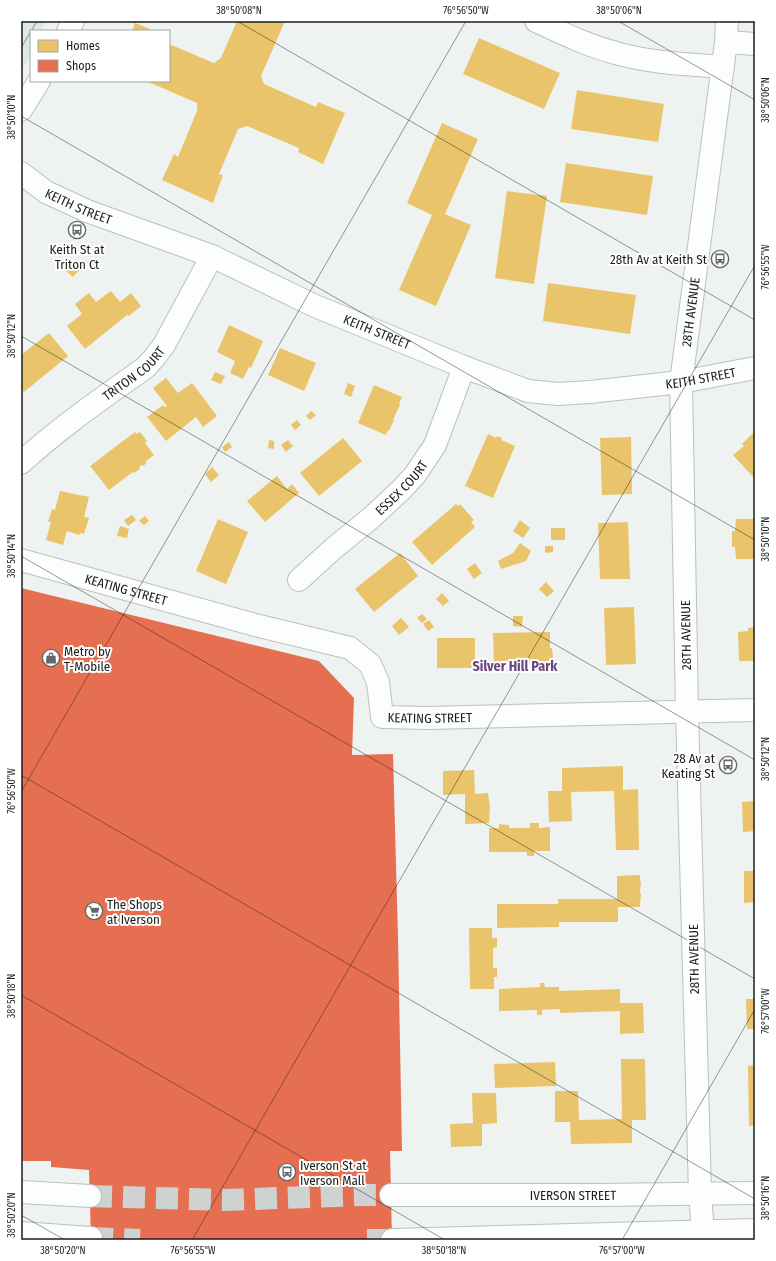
<svg xmlns="http://www.w3.org/2000/svg" width="776" height="1261" viewBox="0 0 776 1261" font-family="'Fira Sans Condensed',sans-serif">
<rect width="100%" height="100%" fill="#eef3f1"/>
<path fill="#dbe8e4" d="M21,21h25l-5,10h-10v23l-3,6 -7,11z"/>
<path fill="#e9c46a" d="M237,21h48l-24,55 3,8 52,23 2,-5 27,11 -22,51 -25,-12 1,-4 -52,-22 -9,3 -19,45 4,1 -10,28 -51,-23 12,-26 4,3 19,-46v-8l-51,-22h23v-37l45,19 7,-5z
M135,23l15,6 -1,2h-17z
M479,38l81,35 -16,36 -81,-35z
M577,90l87,14 -6,38 -87,-13z
M442,123l36,16 -33,75 26,11 -35,81 -37,-16 33,-75 -25,-12z
M566,163l87,13 -6,39 -87,-13z
M507,191l40,5 -13,88 -39,-6z
M76,260l7,6 -10,11 -7,-6z
M548,283l88,12 -6,39 -87,-13z
M111,291l9,11 11,-9 10,13 -12,10 -2,-1 -42,34 -18,-23 15,-12 -7,-10 14,-11 7,9z
M229,325l34,16 -12,27 -2,-1 -6,12 -13,-6 5,-12 -18,-9z
M49,333l19,23 -44,36 -3,-4v-33z
M280,348l36,15 -12,28 -36,-16z
M215,372l10,4 -4,8 -10,-4z
M166,378l12,15 14,-10 25,33 -14,11 -7,-10 -30,24 -19,-24 16,-12 2,2 2,-1 -14,-18z
M348,383l7,3 -4,11 -7,-3z
M374,385l28,12 -3,7 1,1 -7,15h1l-5,11 -1,-1 -2,5 -28,-12z
M311,411l5,4 -6,5 -4,-4z
M297,420l4,5 -6,5 -4,-5z
M135,432l2,2 3,-2 7,9 -2,2 9,12 -9,7 2,1 -4,3 -1,-1 -3,2 1,2 -6,4 -1,-1 -24,18 -19,-24z
M753,433l2,2 -1,43 -21,-23 11,-9 -2,-2z
M488,434l8,4 1,-2 5,2 -1,2 14,6 -22,52 -28,-12z
M631,437l1,57 -30,1 -2,-57z
M343,438l19,23 -43,35 -19,-23z
M269,440l5,1v8l-6,-1z
M288,440l5,6 -7,6 -5,-7z
M229,442l3,5 -7,5 -3,-5z
M212,467l7,8 -8,7 -6,-8z
M277,476l10,13 5,-5 7,9 -34,29 -18,-21z
M60,491l29,6 -5,20 5,1 -5,16 -4,-1 -1,2 -12,-4 -4,14 -17,-5 5,-18h-3l4,-13 3,1z
M456,504l2,2 2,-2 14,16 -3,2 4,5 -43,38 -20,-23z
M132,515l4,5 -8,6 -4,-6z
M145,516l4,5 -5,4 -5,-4z
M218,519l30,13 -22,52 -30,-13z
M736,519h19v40h-19l-1,-12h-3v-16h3z
M520,520l10,8 -7,10 -10,-7z
M628,522l2,57h-30l-2,-56z
M120,526l9,3 -2,9 -10,-2z
M551,528h14v12h-14z
M520,543l11,8 -5,10 -25,8 -3,-8 15,-8z
M545,546h8v6l-8,1z
M400,553l18,23 -44,36 -19,-23z
M475,563l7,10 -8,6 -7,-10z
M546,582l8,9 -7,6 -8,-8z
M442,593l7,8 -6,5 -7,-7z
M634,607l2,57 -30,1 -2,-57z
M422,614l5,5 -5,4 -5,-5z
M513,616h10l-1,11 -9,-1z
M401,618l8,9 -10,8 -7,-9z
M429,620l5,7 -6,4 -5,-7z
M755,627v34h-16l-1,-29 10,-1v-3z
M550,632v16h2l1,10h-2v4l-57,1 -1,-30z
M437,638h38v30h-38z
M623,766v24l15,-1 1,61h-23l-2,-59 -43,1 1,29 -23,1 -1,-31h14v-23z
M474,770l1,24 13,-1 2,14 -1,16 -24,1v-30l-22,1v-24z
M755,801v30l-12,1 -1,-30z
M530,823h9v5l11,-1v24h-16v5h-7v-4h-38v-24h10v-4l10,1v3h21z
M744,871h11v31l-11,1z
M640,875v6h1l-1,12h1l-1,14h-22v15h-59v5l-62,1v-24h61v-5h59v-23z
M469,928h23v10h5v9l-4,1v20h4v9h-3v12h-24z
M540,983h4l1,4h14v4l61,-2v14h23l1,30 -24,1v-23l-60,2v-4l-18,1v5h-5v-5l-38,1v-22l41,-2z
M746,999h9v30h-8z
M621,1059h24l1,61h-14v23l-61,1 -1,-22h-15v-31h23l1,29 43,-1z
M555,1062l1,24 -61,2 -1,-24z
M755,1065v60l-6,1 -1,-60z
M472,1093h24l1,30 -15,1v22l-31,1 -1,-23 23,-1z"/>
<path fill="#e76f51" d="M21,588l298,73 35,37 -2,57 41,-1 5,183 4,214h-12l2,89h-301l-2,-70 -38,-3v-6h-30z"/>
<g fill="none" stroke-linecap="round" stroke-linejoin="round">
<path stroke="#ced3d1" stroke-width="22" stroke-dasharray="22 11" stroke-linecap="butt" d="M90,1196l135,4 137,-5h29
M91,1238l49,2
M367,1240h25"/>
<defs>
<g id="minor">
<path d="M536,21c26,12 52,25 80,32 34,10 71,11 107,14"/>
<path d="M68,31l5,-10"/>
<path d="M726,42l29,2"/>
<path d="M21,110l18,-29"/>
<path id="s1" d="M21,173l25,19 41,19 125,45 103,50 149,61 64,24 30,3 32,-2 91,-10 74,-14"/>
<path id="s2" d="M21,463c39,-36 82,-65 125,-96l8,-9 10,-13 48,-89"/>
<path id="s3" d="M21,560l234,65 95,23 20,16 8,18 4,35 45,1 328,-8"/>
<path id="s4" d="M299,580l35,-32 37,-30 30,-28 14,-15 20,-30 29,-78"/>
<path id="s5" d="M703,1232l-3,-38 -13,-483 -6,-329 45,-340 1,-21"/>
</g>
<g id="major">
<path d="M21,1192l69,4"/>
<path id="s6" d="M391,1195h207l157,-2"/>
<path d="M21,1233l70,5"/>
<path d="M392,1240l363,-10"/>
</g>
</defs>
<use href="#minor" stroke="#bcc0bf" stroke-width="24"/>
<use href="#major" stroke="#bcc0bf" stroke-width="24"/>
<use href="#minor" stroke="#fcfdfd" stroke-width="22"/>
<use href="#major" stroke="#fcfdfd" stroke-width="22"/>
</g>
<path fill="none" stroke="#1a1d1c" stroke-width="1" stroke-opacity="0.45" d="M237,21l518,299M618,21l137,79M21,48l16,-27M21,116l734,424M21,336l734,424M21,556l734,423M21,775l734,424M21,792l445,-771M21,995l424,245M21,1215l44,25M192,1240l563,-975M622,1240l133,-231"/>
<defs>
<symbol id="bus-ring" viewBox="-11 -11 22 22"><circle r="9.5" fill="#fff" stroke="#646867" stroke-width="1.5"/><path d="M-5-6H5V4H4V6H2V4H-2V6H-4V4H-5ZM-3.5-4V0h7V-4ZM-3.5 1.2v1.5H-2V1.2ZM2 1.2v1.5H3.5V1.2Z" fill="#646867"/></symbol>
<symbol id="shop-ring" viewBox="-11 -11 22 22"><circle r="9.5" fill="#fff" stroke="#646867" stroke-width="1.5"/><path d="M-5-2.5h2.3a2.7 3.5 0 0 1 5.4 0H5L5.5 6h-11ZM-1.5-2.5h3a1.5 2.3 0 0 0-3 0Z" fill="#646867"/></symbol>
<symbol id="supermarket-ring" viewBox="-11 -11 22 22"><circle r="9.5" fill="#fff" stroke="#646867" stroke-width="1.5"/><path d="M-6-5.5h2.5l.6 2H6L4.5 2H-2.5L-4.4-4H-6ZM-1.5 3.2a1.3 1.3 0 1 0 .1 0ZM3 3.2a1.3 1.3 0 1 0 .1 0Z" fill="#646867"/></symbol>
</defs>
<g fill-rule="evenodd">
<use href="#bus-ring" x="67" y="220" width="20" height="20"/>
<use href="#bus-ring" x="710" y="249" width="20" height="20"/>
<use href="#shop-ring" x="41" y="648" width="20" height="20"/>
<use href="#bus-ring" x="718" y="755" width="20" height="20"/>
<use href="#supermarket-ring" x="84" y="901" width="20" height="20"/>
<use href="#bus-ring" x="277" y="1162" width="20" height="20"/>
</g>
<g text-anchor="middle" dominant-baseline="central" stroke-width="4" stroke-linejoin="round" paint-order="stroke">
<g font-size="13" fill="#1a1d1c" stroke="#fff">
<text stroke="none"><textPath href="#s1" startOffset="67">KEITH STREET</textPath></text>
<text stroke="none"><textPath href="#s5" startOffset="921">28TH AVENUE</textPath></text>
<text stroke="none"><textPath href="#s1" startOffset="391">KEITH STREET</textPath></text>
<text stroke="none"><textPath href="#s2" startOffset="144">TRITON COURT</textPath></text>
<text stroke="none"><textPath href="#s1" startOffset="727">KEITH STREET</textPath></text>
<text stroke="none"><textPath href="#s4" startOffset="138">ESSEX COURT</textPath></text>
<text stroke="none"><textPath href="#s3" startOffset="109">KEATING STREET</textPath></text>
<text transform="translate(686 635) rotate(-91)">28TH AVENUE</text>
<text stroke="none"><textPath href="#s3" startOffset="469">KEATING STREET</textPath></text>
<text transform="translate(694 959) rotate(-91)">28TH AVENUE</text>
<text stroke="none"><textPath href="#s6" startOffset="182">IVERSON STREET</textPath></text>
</g>
<g font-size="13" fill="#1a1d1c" stroke="#fff" text-anchor="start">
<text x="77" y="249" text-anchor="middle">Keith St at<tspan x="77" dy="15">Triton Ct</tspan></text>
<text x="707" y="259" text-anchor="end">28th Av at Keith St</text>
<text x="64" y="651">Metro by<tspan x="64" dy="15">T-Mobile</tspan></text>
<text x="715" y="758" text-anchor="end">28 Av at<tspan x="715" dy="15">Keating St</tspan></text>
<text x="107" y="904">The Shops<tspan x="107" dy="15">at Iverson</tspan></text>
<text x="300" y="1165">Iverson St at<tspan x="300" dy="15">Iverson Mall</tspan></text>
</g>
<g font-size="14" font-weight="bold" fill="#694680" stroke="#fff">
<text x="515" y="666">Silver Hill Park</text>
</g>
</g>
<rect width="776" height="1261" fill="none" stroke="#ffffff" stroke-width="44"/>
<rect x="30" y="30" width="140" height="52" fill="#ffffff" stroke="#a3a5a4"/>
<rect x="38" y="40" width="20" height="12" fill="#e9c46a" stroke="#a3a5a4"/>
<text x="66" y="50" font-size="12" fill="#1a1d1c">Homes</text>
<rect x="38" y="60" width="20" height="12" fill="#e76f51" stroke="#a3a5a4"/>
<text x="66" y="70" font-size="12" fill="#1a1d1c">Shops</text>
<rect x="22" y="22" width="732" height="1217" fill="none" stroke="#1a1d1c" stroke-width="1.5"/>
<g font-size="10" text-anchor="middle" fill="#1a1d1c">
<text x="239" y="14">38°50'08"N</text>
<text x="466" y="14">76°56'50"W</text>
<text x="619" y="14">38°50'06"N</text>
<text transform="translate(765 100) rotate(-90)" y="4">38°50'06"N</text>
<text transform="translate(11 117) rotate(-90)" y="4">38°50'10"N</text>
<text transform="translate(765 267) rotate(-90)" y="4">76°56'55"W</text>
<text transform="translate(11 336) rotate(-90)" y="4">38°50'12"N</text>
<text transform="translate(765 539) rotate(-90)" y="4">38°50'10"N</text>
<text transform="translate(11 556) rotate(-90)" y="4">38°50'14"N</text>
<text transform="translate(765 759) rotate(-90)" y="4">38°50'12"N</text>
<text transform="translate(11 791) rotate(-90)" y="4">76°56'50"W</text>
<text transform="translate(11 996) rotate(-90)" y="4">38°50'18"N</text>
<text transform="translate(765 1011) rotate(-90)" y="4">76°57'00"W</text>
<text transform="translate(765 1198) rotate(-90)" y="4">38°50'16"N</text>
<text transform="translate(11 1215) rotate(-90)" y="4">38°50'20"N</text>
<text x="63" y="1254">38°50'20"N</text>
<text x="193" y="1254">76°56'55"W</text>
<text x="444" y="1254">38°50'18"N</text>
<text x="622" y="1254">76°57'00"W</text>
</g>
</svg>
